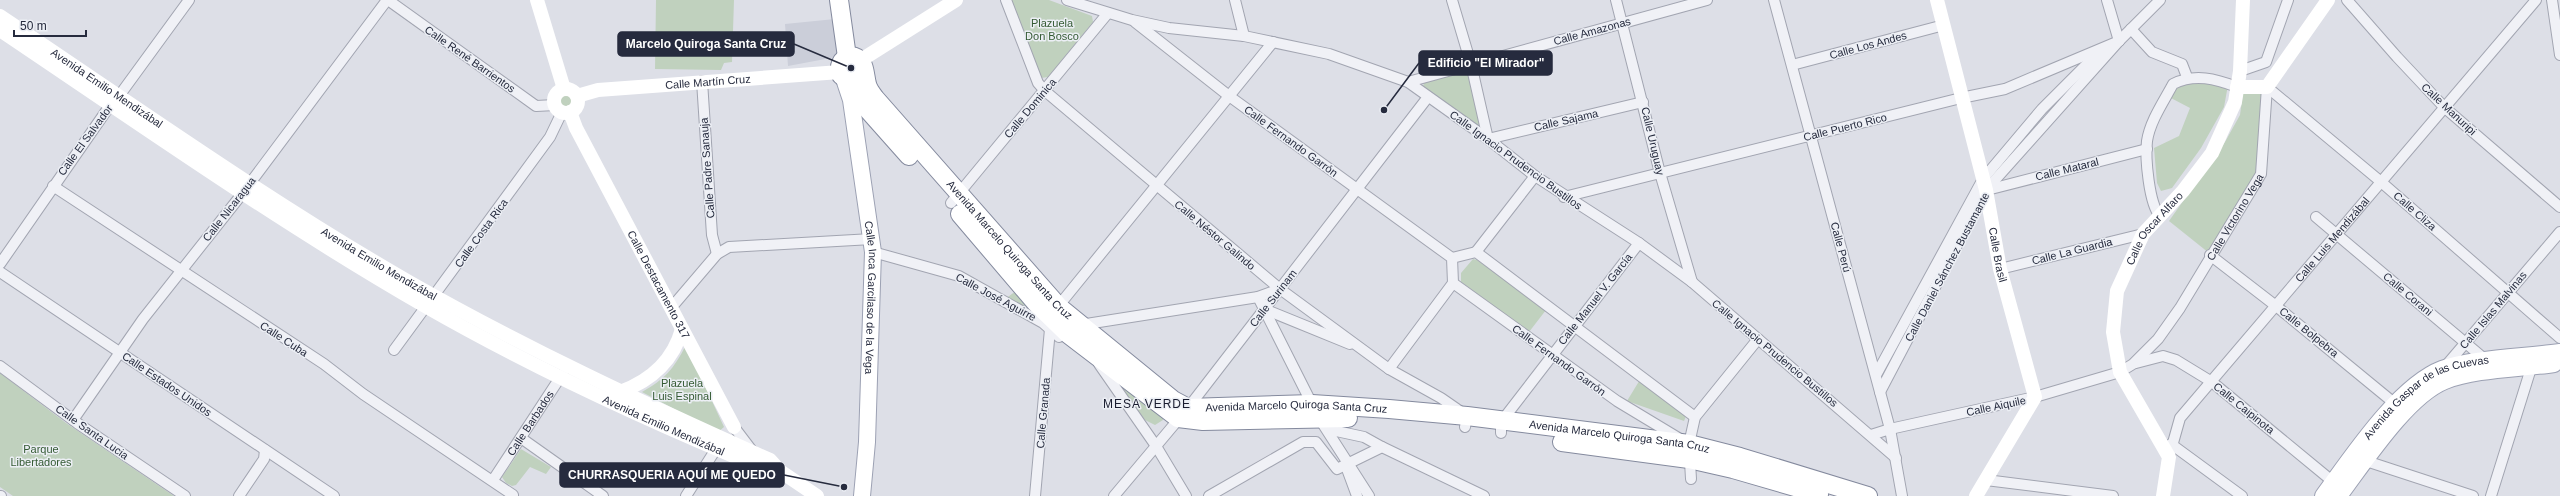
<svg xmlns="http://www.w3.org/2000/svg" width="2560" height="496" viewBox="0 0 2560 496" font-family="Helvetica,sans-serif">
<rect width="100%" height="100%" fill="#dddfe7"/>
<path fill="#cbced9" d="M835,19l4,30 -3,8 -48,9 -3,-42z"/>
<path fill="#c0d1be" d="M656,0h78l-2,62 -8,1 -3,7 -66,-1z
M1011,0h38l43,16 1,6 -45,55 -7,1z
M1464,69l3,2 14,55 -4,3 -54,-43 2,-5z
M2190,83l38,2 -4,22 -23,41 -29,40 -11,3 -4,-8 -3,-35 25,-12 11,-28 -21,-11 8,-9z
M2249,87l23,8 -7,60 -7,21 -49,77 -40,-32 56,-79 15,-27 3,-22z
M560 100a7 7 0 1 1 14 0a7 7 0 1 1-14 0Z
M1473,259l4,1 69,50 -17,22 -68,-50v-9z
M1020,288l31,34 -46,-23z
M686,345l38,82 -6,5 -76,-40c23,-13 31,-22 44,-47z
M1104,370l59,43v7l-8,5 -10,-5z
M0,373l66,50 108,73h-161l-13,-9z
M1641,378l46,36 -3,7 -57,-20z
M521,449l30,18 -5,7 -16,-7 -14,18 -4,1 -6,-3 -4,-6z"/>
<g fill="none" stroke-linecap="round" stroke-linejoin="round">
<defs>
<g id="street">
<path d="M388,0l148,106 19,-1"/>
<path d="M1006,0l32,83 7,8 235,198 109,80 52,29 26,18 -2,11"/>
<path d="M1067,0l65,20 37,8 75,8 85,18 79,28 80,57 47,37 104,67 53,39 204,176"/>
<path d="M1235,0l9,36"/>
<path d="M1452,0l19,64 17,75 155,-37"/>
<path d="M1616,0l44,173 32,109"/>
<path d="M1774,0l116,429 12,67"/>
<path d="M2107,0l12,41"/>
<path d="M2347,0l50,57 48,51 115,99"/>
<path d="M2552,0l8,55"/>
<path d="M1135,22l94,74 223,162 1,25 164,118 63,38"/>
<path d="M2131,29l21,23 30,12 5,13"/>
<path d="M1792,65l152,-40"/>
<path d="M2240,71l26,-9 22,-62"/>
<path d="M702,81l10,154 5,19"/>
<path d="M1408,82l299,-82"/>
<path d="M2267,87l113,94 180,157"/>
<path d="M53,186l271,178 39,30 150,101"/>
<path d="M1987,190l160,-41"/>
<path d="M1564,197l397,-99 44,-9 114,-48"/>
<path d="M951,203l157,-190"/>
<path d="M2160,216c-11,-12 -15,-58 -13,-75 3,-20 17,-40 26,-57 22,-11 43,-5 64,3"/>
<path d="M2316,217l171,144"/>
<path d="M873,252l86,24 84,47 16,14"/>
<path d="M1476,252l59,-76"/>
<path d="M2210,255l66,51 123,101"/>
<path d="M1452,258l24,-6 219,165"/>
<path d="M0,264l111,-160 8,-8 70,-96"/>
<path d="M2000,269l143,-35"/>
<path d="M0,272l334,224"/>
<path d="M1258,297l61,121 50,78"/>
<path d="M671,308l46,-54 12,-7 143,-8"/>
<path d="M1056,309l217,-267"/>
<path d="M1264,309l86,35"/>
<path d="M1080,325l178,-28 22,-8"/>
<path d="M394,350l156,-213 12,-25"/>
<path d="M2136,363l27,-7 13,4 36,22 125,103"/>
<path d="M1099,364l57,82 30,50"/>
<path d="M0,366l77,57 108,73"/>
<path d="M2444,368l116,-136"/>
<path d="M1389,369l64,-86"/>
<path d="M1876,375l107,-196 59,-70 48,-48 13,-9"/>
<path d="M1880,392l106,-202 133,-149 41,-41"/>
<path d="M73,420l70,-101 99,-125 145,-194"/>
<path d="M734,427l19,25"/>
<path d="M1327,429l37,8 18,10"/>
<path d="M1501,433v-11l138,-179"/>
<path id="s1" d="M1871,435l19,-6 145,-32 85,-25 13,-8 25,-25 22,-31 81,-134 6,-87"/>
<path d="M521,438l82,58"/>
<path d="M2171,444l71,52"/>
<path id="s2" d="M2169,457l11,-39 356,-418"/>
<path d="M2360,459l113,37"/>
<path d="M1347,469l10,27"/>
<path d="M1691,479l-2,-35 6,-27 63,-78"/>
<path id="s3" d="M493,480l70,-107"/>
<path d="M1986,480l127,16"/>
<path d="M0,496h1"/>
<path d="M239,496l25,-37 1,-9"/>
<path d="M686,496l30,-47"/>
<path d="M1035,496l15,-167"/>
<path d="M1114,496l74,-88 240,-311"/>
<path d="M1209,496l94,-54h13l21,27 45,-22 102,49"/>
<path d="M2491,496l42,-134"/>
</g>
<g id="primary">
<path id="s10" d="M845,82l6,18 22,152 -6,190 -5,54"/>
<path id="s11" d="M2323,496c28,-38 75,-110 119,-127 30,-11 84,-12 118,-17"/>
<path d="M2339,496c25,-33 68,-100 106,-115 30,-12 76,-12 109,-17"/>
</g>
<g id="highway">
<path d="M839,0l8,57"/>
<path id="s12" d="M864,71l-6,8 -11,1 -6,-5c-3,-9 0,-16 9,-19 16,1 14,17 17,28 1,5 5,10 8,14l184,209 114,93 15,8 124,-4 77,5 78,7 222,28 51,13 128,39"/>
<path d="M847,80l14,22 48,54"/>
<path d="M960,214l75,88 33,32 110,84 25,3 145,-3"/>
<path d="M1562,442l127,17 44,10 86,25"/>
</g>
</defs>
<use href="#street" stroke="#a2a5b1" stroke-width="12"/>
<use href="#primary" stroke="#9ca1b3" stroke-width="18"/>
<use href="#highway" stroke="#848a9e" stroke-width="20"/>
<use href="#street" stroke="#f0f1f6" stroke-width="10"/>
<g stroke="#fff" stroke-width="14">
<path d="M537,0l27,89"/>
<path id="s4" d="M1937,0l49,190 14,79 35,128 -59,99"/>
<path id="s5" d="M0,16c135,90 268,185 409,266 116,66 238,123 361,178l10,11 37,25"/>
<path id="s6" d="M0,30c140,94 279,192 425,276 110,63 225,116 342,164l13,1"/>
<path d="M861,60l95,-60"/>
<path d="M2237,87h30l61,-87"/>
<circle cx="566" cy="101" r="12"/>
<path id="s7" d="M577,96l21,-6 242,-18"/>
<path id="s8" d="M570,112l6,16 158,299"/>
<path d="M618,396l2,-4c30,-11 53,-30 62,-63"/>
<path id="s9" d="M2163,496l6,-39 -49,-85 -7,-40 4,-41 26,-57 40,-43 29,-38 23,-51 5,-31 3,-71"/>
</g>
<use href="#primary" stroke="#fff" stroke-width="16"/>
<use href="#highway" stroke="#fff" stroke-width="18"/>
</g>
<g text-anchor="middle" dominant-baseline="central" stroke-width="3" stroke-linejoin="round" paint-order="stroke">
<g font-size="11" fill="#345a33" stroke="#eceff5">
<text x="1052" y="23">Plazuela<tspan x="1052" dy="13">Don Bosco</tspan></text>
<text x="682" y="383">Plazuela<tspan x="682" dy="13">Luis Espinal</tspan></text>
<text x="41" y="449">Parque<tspan x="41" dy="13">Libertadores</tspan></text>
</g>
<g font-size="11" fill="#262b3e" stroke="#eceff5">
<text transform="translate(1592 31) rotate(-15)">Calle Amazonas</text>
<text transform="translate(1868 45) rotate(-15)">Calle Los Andes</text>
<text transform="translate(470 59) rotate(35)">Calle René Barrientos</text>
<text stroke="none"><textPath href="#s7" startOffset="132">Calle Martín Cruz</textPath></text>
<text stroke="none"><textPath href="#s5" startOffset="129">Avenida Emilio Mendizábal</textPath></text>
<text transform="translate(1030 108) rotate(-50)">Calle Dominica</text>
<text transform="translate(2449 109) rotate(43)">Calle Manuripi</text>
<text transform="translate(1566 120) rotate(-13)">Calle Sajama</text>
<text transform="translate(1845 127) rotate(-14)">Calle Puerto Rico</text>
<text transform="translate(85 140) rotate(-54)">Calle El Salvador</text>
<text transform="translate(1291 141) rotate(36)">Calle Fernando Garrón</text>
<text transform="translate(1653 141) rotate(77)">Calle Uruguay</text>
<text transform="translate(1516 160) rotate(36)">Calle Ignacio Prudencio Bustillos</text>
<text transform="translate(707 168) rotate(-94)">Calle Padre Sanauja</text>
<text transform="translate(2067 169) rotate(-14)">Calle Mataral</text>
<text transform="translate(229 209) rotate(-52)">Calle Nicaragua</text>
<text transform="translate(2415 211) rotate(41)">Calle Cliza</text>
<text stroke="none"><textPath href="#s1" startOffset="452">Calle Victorino Vega</textPath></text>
<text stroke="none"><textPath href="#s9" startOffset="293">Calle Oscar Alfaro</textPath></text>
<text transform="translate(481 233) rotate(-54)">Calle Costa Rica</text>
<text transform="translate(1215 235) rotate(40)">Calle Néstor Galindo</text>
<text stroke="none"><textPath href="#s2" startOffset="275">Calle Luis Mendizábal</textPath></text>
<text transform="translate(1841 247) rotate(75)">Calle Perú</text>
<text stroke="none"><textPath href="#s12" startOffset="308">Avenida Marcelo Quiroga Santa Cruz</textPath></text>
<text transform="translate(2072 251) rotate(-14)">Calle La Guardia</text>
<text stroke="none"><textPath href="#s4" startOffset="262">Calle Brasil</textPath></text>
<text stroke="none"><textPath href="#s5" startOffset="453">Avenida Emilio Mendizábal</textPath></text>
<text transform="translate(1947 267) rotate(-62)">Calle Daniel Sánchez Bustamante</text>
<text stroke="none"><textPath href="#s8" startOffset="194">Calle Destacamento 317</textPath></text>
<text transform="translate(2408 294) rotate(40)">Calle Corani</text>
<text stroke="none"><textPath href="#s10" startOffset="218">Calle Inca Garcilaso de la Vega</textPath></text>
<text transform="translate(996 297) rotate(28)">Calle José Aguirre</text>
<text transform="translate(1273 298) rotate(-52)">Calle Surinam</text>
<text transform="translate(1595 299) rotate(-52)">Calle Manuel V. García</text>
<text transform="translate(2493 310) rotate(-50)">Calle Islas Malvinas</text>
<text transform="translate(2309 332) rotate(39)">Calle Bolpebra</text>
<text transform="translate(284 339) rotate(33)">Calle Cuba</text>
<text transform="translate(1775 353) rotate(40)">Calle Ignacio Prudencio Bustillos</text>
<text transform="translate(1559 360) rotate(36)">Calle Fernando Garrón</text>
<text transform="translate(167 384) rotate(34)">Calle Estados Unidos</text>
<text stroke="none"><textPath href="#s11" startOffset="148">Avenida Gaspar de las Cuevas</textPath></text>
<text transform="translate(1996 406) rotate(-12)">Calle Aiquile</text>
<text transform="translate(2244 408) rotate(39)">Calle Caipinota</text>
<text stroke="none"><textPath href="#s12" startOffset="656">Avenida Marcelo Quiroga Santa Cruz</textPath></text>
<text transform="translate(1043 413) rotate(-85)">Calle Granada</text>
<text stroke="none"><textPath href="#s3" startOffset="68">Calle Barbados</textPath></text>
<text stroke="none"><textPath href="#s6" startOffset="774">Avenida Emilio Mendizábal</textPath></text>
<text transform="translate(92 432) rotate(35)">Calle Santa Lucia</text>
<text stroke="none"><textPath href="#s12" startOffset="981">Avenida Marcelo Quiroga Santa Cruz</textPath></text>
</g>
<g font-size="12" letter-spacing="1" fill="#191c2f" stroke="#eceff5">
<text x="1147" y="404">MESA VERDE</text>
</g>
</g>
<path fill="none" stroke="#262b3e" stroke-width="1.5" d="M851 68L794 44M1384 110L1419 63M844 487L784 475"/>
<g fill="#262b3e" stroke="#eceff5" stroke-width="1.5">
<circle cx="851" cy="68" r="4"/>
<circle cx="1384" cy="110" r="4"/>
<circle cx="844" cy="487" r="4"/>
</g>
<g fill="#262b3e" stroke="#262b3e" stroke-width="1.5">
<rect x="618" y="32" width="176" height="24" rx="4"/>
<rect x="1419" y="51" width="133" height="24" rx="4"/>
<rect x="560" y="463" width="224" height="24" rx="4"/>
</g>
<g font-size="12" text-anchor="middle" font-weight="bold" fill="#fff">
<text x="706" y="48">Marcelo Quiroga Santa Cruz</text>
<text x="1486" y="67">Edificio "El Mirador"</text>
<text x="672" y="479">CHURRASQUERIA AQUÍ ME QUEDO</text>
</g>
<path d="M14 30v6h72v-6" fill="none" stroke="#262b3e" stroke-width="2"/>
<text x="20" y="30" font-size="12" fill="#262b3e" stroke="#eceff5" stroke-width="3" paint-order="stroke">50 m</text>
</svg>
